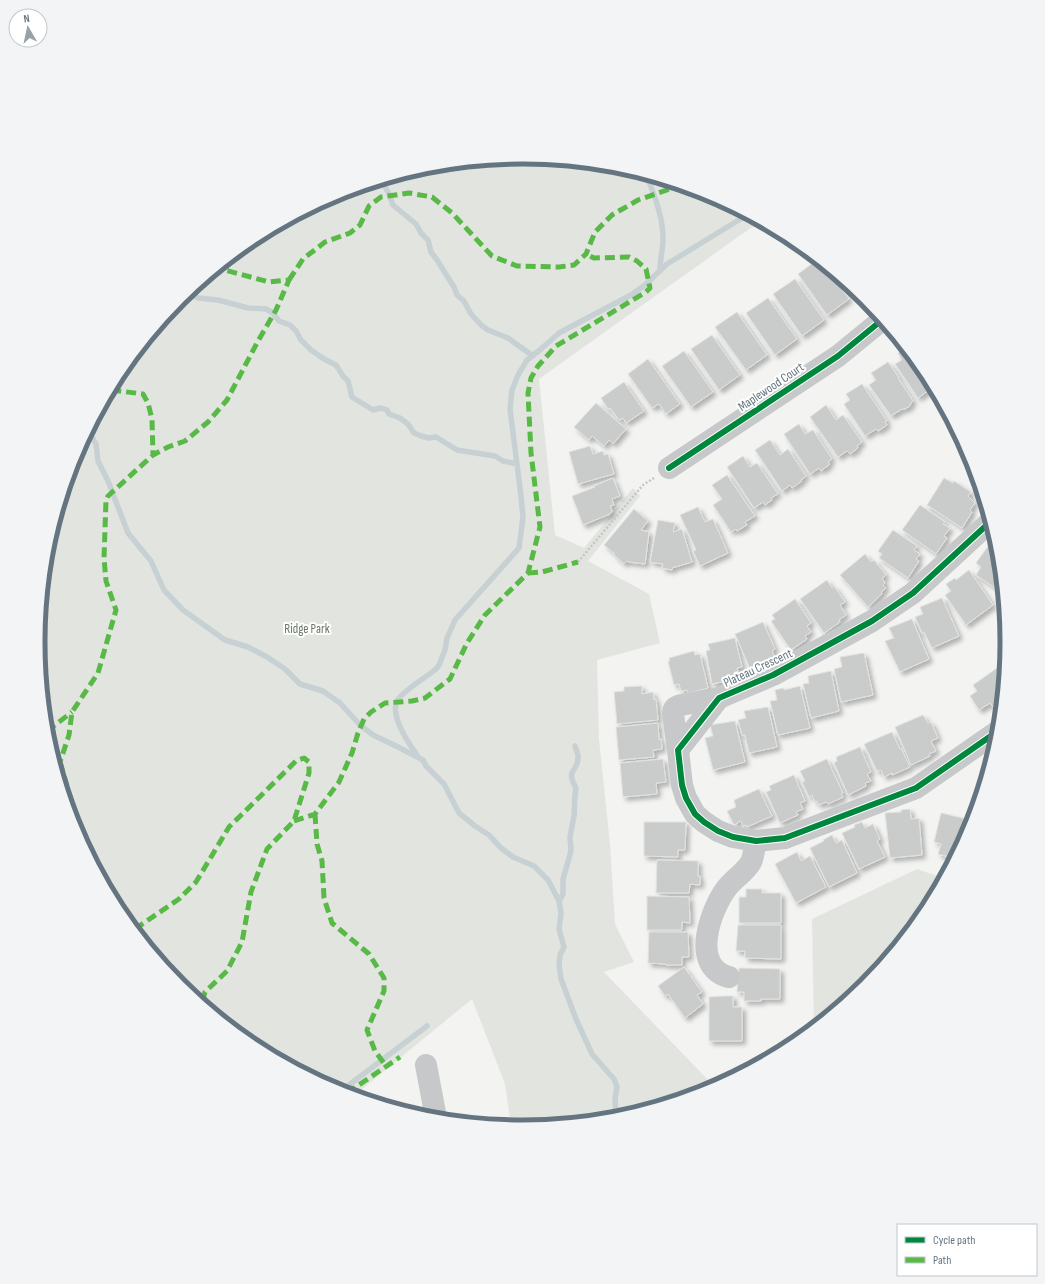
<svg xmlns="http://www.w3.org/2000/svg" width="1045" height="1284" viewBox="0 0 1045 1284" font-family="'Sofia Sans Condensed',sans-serif">
<defs>
<filter id="shadow"><feDropShadow dx="3.5" dy="3.5" stdDeviation="2" flood-color="#0004"/></filter>
</defs>
<rect width="100%" height="100%" fill="#f3f3f1"/>
<path fill="#e2e5df" d="M523,158l94,9 91,27 51,28 -220,157 16,156 29,13 49,-60 7,8 -52,65 61,33 11,49 -63,17 2,79 11,105 5,80 19,38 -30,10 107,111 14,-2 -17,9 -91,27 -95,9 -11,-1 -6,-41 -33,-85 -117,96 -18,-5 -84,-45 -73,-61 -60,-73 -45,-84 -28,-91 -9,-94 9,-95 28,-91 45,-83 60,-74 74,-60 83,-45 91,-27z
M917,869l26,9 -18,33 -60,74 -51,41 -2,-107z"/>
<g fill="none" stroke-linecap="round" stroke-linejoin="round">
<path stroke="#c7d0d2" stroke-width="5.5" d="M647,176c8,21 17,44 16,66 -1,10 -3,19 -3,28
M382,181l7,13 4,11 23,19 5,9 7,7 3,12 6,8 17,27 3,8 7,6 7,13 10,11 7,5 20,8 25,18
M187,293l11,5 20,2 30,8 18,1 7,4 6,8 11,4 6,6 5,9 10,10 13,9 12,6 7,11 5,5 4,16 21,13 8,-2 6,2 2,4 11,4 8,6 6,9 7,3 8,2 7,-1 21,13 38,6 8,5 14,3
M88,431l8,13 2,17 10,20 20,52 23,28 13,29 19,20 42,30 23,7 19,10 18,12 15,15 23,7 17,12 20,22 13,10 23,11 27,14 3,6 18,18 15,29 16,13 14,9 12,13 12,9 21,9 14,14 11,21 2,12 -2,16 5,18 -4,8 -1,9 2,15 15,40 16,35 22,25 3,8 -2,11 1,19
M417,755c-8,-11 -27,-39 -20,-54 4,-9 31,-25 39,-32l3,-4 6,-15 2,-12 8,-18 64,-72 4,-31 -2,-21 -11,-87 2,-19 6,-15 9,-15 14,-11 18,-16 72,-38 14,-10 22,-21 80,-49
M559,902l4,-8v-15l8,-28 -1,-14 4,-21 1,-21 1,-7c-11,-20 1,-14 2,-30 1,-3 -2,-8 -3,-12
M341,1091l86,-65"/>
</g>
<path fill="#cacccc" stroke="#e2e2e1" filter="url(#shadow)" d="M817,260l10,8 22,31 -22,16 -29,-41z
M795,279l29,41 -22,16 -29,-42z
M768,298l29,41 -22,16 -29,-42z
M737,312l30,43 -21,15 -31,-43z
M712,335l28,40 -21,15 -28,-41z
M905,348l20,25 8,14 -15,11 -23,-34 7,-4 -4,-7z
M684,351l29,41 -22,15 -29,-41z
M648,359l32,45 -14,10 -7,-10 -7,4 -24,-34z
M888,362l11,16h-1l15,23 -2,2 -1,3 -5,3h-3l-11,7 -22,-31 7,-5 -5,-7z
M624,382l20,29 -18,12 -3,-5 -4,2 -9,-12 -2,1 -7,-11z
M862,384l25,37 -2,1 2,3 -9,6 -2,-2 -11,7 -21,-32 6,-4 -4,-6z
M596,403l30,26 -13,15 -4,-4 -5,6 -12,-10 -3,4 -15,-13z
M826,405l10,15 7,-5 19,27 -5,4 1,2 -8,6 -3,-3 -9,6 -28,-40z
M799,424l6,10 8,-4 19,29 -4,3 2,2 -9,7 -2,-3 -9,6 -26,-40z
M770,440l10,15 8,-6 18,27 -5,4 1,1 -10,7 -2,-3 -8,6 -27,-41z
M590,446l3,8 10,-3 1,4 4,-1 6,20 -36,10 -9,-32z
M743,456l7,11 7,-4 21,31 -7,4 1,2 -7,5 -2,-3 -9,6 -27,-41z
M727,475l28,41 -10,6 2,3 -10,6 -1,-2 -5,3 -18,-27 9,-6 -10,-14z
M613,478l7,18 -8,3 2,6 -4,1 2,5 -2,3 -27,11 -11,-29 23,-9 -1,-1z
M944,478l9,5 1,-2 17,11 -3,4 7,7 -5,7 2,2 -10,16 -35,-23z
M920,505l25,17 -2,2 7,4 -6,8 3,2 -11,16 -34,-24z
M698,507l7,15 8,-3 15,34 -28,13 -7,-15 3,-1 -16,-35z
M634,509l14,12 -7,9 8,2 -4,32 -16,-2 -2,-1 -3,3 -10,-9 1,-1 -11,-9z
M658,520l17,3 -2,9 9,-3 10,33 -17,5h-2l-1,3 -10,-2 1,-4 -13,-2z
M893,530l24,16 -3,4 6,4 -4,5 3,2 -11,17 -29,-20 3,-4 -4,-3z
M994,538l4,10 3,32 -6,8 -19,-13 5,-8 -5,-4z
M865,554l6,8 3,-2 12,15 -4,3 3,5 -2,2 3,3 -5,4 1,2 -14,13 -28,-32z
M969,570l24,35 -27,20 -21,-30 6,-4 -5,-7 9,-6 1,2z
M827,580l5,8 2,-2 11,16 -5,3 6,10 -7,5 1,2 -16,11 -24,-34z
M942,598l17,38 -27,12 -8,-16 -2,1 -7,-16 8,-3 -3,-7z
M795,599l16,24 -4,3 4,6 -6,4 2,3 -16,11 -20,-29 4,-2 -3,-4z
M912,619l17,40 -29,13 -15,-31 9,-3 -5,-10z
M763,622l12,27 -3,2 3,7 -7,3 1,2 -18,8 -16,-37z
M735,638l7,29 -5,1 2,7 -9,2 1,3 -19,4 -6,-33 4,-1 -2,-6z
M694,651l1,4 5,-1 8,34 -20,5 -1,-3 -6,1 -2,-7 -5,1 -6,-24h2l-1,-3z
M864,653l9,42 -32,7 -7,-33 8,-2 -2,-10z
M997,668l7,8 -3,26 -8,5 -3,-4 -11,7 -9,-14 7,-5 -4,-6z
M831,671l8,40 -28,7 -8,-34 6,-1 -1,-7z
M642,686v8l11,-2 1,8 2,-1 2,21 -41,4 -3,-32 10,-1v-4z
M800,686l10,42 -32,7 -8,-34 7,-1 -2,-10 9,-2v2z
M768,707l9,40 -28,6 -4,-18h-3l-4,-15 8,-2 -2,-7z
M923,715l5,8 3,-1 7,16 -7,3 5,10 -7,3 1,2 -19,9 -16,-38z
M735,721l10,41 -32,8 -8,-32 8,-2 -3,-11z
M658,723l1,17 2,-1 1,10 -9,1 1,7 -35,3 -3,-33z
M892,732l8,17 1,-1 9,19 -18,8v-2l-8,4 -3,-7 -4,1 -13,-27z
M860,747l11,25 -4,2 4,7 -6,2 1,3 -18,9 -14,-32 3,-2 -1,-4z
M663,759l3,23 -10,1 1,11 -34,3 -3,-34z
M827,759l16,34 -2,1 2,3 -15,7 -2,-2 -7,3 -2,-4 -2,1 -3,-7 -3,2 -7,-15 3,-1 -5,-10z
M794,775l11,26 -5,2 3,6 -7,3 2,3 -18,8 -14,-31 5,-2 -2,-4z
M759,789l13,27 -25,11 -1,-2 -3,1 -2,-5 -7,4 -7,-14 9,-4 -2,-7z
M910,809l1,10 8,-1 3,37 -32,3 -5,-45 16,-1v-2z
M941,813l30,7 -2,10 -9,17h-3l-3,11 -16,-4 3,-10 -7,-2z
M644,822h42l-1,28h-7v7l-34,-1z
M862,822l3,6 8,-4 7,15 -3,2 8,16 -26,12 -17,-36 13,-6 -1,-2z
M832,835l4,8 6,-3 15,33 -28,14 -19,-39 14,-7 -1,-1z
M797,852l4,9 9,-5 16,31 -30,16 -21,-39z
M657,860l41,1v15h2v9l-10,-1 -1,9h-33z
M746,889h16v4h19v30h-42v-26h7z
M647,896l42,1 1,26 -8,-1v8h-35z
M738,925h43v34l-36,-1v-7h-9z
M649,932h39l1,25h-7v8h-16v-1l-18,-1z
M684,967l18,25 -5,3 6,9 -18,14 -17,-24 -3,2 -7,-10z
M739,968l41,1v30h-19v2h-17v-9h-7z
M724,996h9v11h9v34h-33v-44z"/>
<g fill="none" stroke-linecap="round" stroke-linejoin="round">
<path stroke="#c5c6c6" stroke-width="2.5" stroke-dasharray="2 2" stroke-linecap="butt" d="M578,562l65,-77 11,-7"/>
<path stroke="#c7c8c9" stroke-width="22" d="M669,468l169,-112 44,-36
M990,522l-77,71 -41,28 -99,54 -54,23 -41,52 4,35 4,13 9,16 9,8 14,9 15,6 23,4 29,-3 131,-50 82,-57
M678,750l-5,-36c0,-6 2,-7 8,-9l38,-7
M729,977c-39,-10 -19,-66 -3,-88 7,-10 19,-16 25,-27 3,-6 3,-14 5,-21
M426,1065l10,53"/>
<path stroke="#58b947" stroke-width="5" stroke-dasharray="10 5" stroke-linecap="butt" d="M289,280l14,-21 22,-17 25,-9 10,-8 9,-19 12,-9 28,-4 23,4 20,16 40,43 25,10 42,1 15,-2 12,-11 9,-22 17,-17 26,-15 29,-10 9,-5
M113,386l6,5 24,3 5,9 4,16 1,36
M528,573l14,-1 36,-10
M47,731l25,-19
M60,762l18,62 21,49
M56,767l4,-5 9,-27 3,-23 26,-39 18,-63 -10,-29 -2,-23 2,-58 2,-4 45,-41 15,-8 17,-6 23,-19 19,-22 31,-59 18,-31 13,-30 -20,2 -48,-13 -6,1
M315,814l2,30 5,17 2,37 8,25 37,31 15,24v13l-17,39 8,21 11,15
M294,821l21,-7 24,-32 13,-29 6,-20 6,-14 7,-7 14,-9 27,-2 13,-3 25,-19 17,-36 18,-28 43,-42 12,-46 -9,-74 -3,-60 3,-15 7,-12 18,-20 90,-54 4,-4 -4,-19 -9,-8 -8,-4 -35,1 -8,-4
M135,929l44,-30 17,-17 33,-55 67,-66 8,-3 5,4v11l-15,48 -27,28 -16,43 -9,50 -15,29 -22,21 -3,11
M347,1093l53,-36"/>
<defs>
<path id="cycleway" d="M669,468l169,-112 44,-36
M990,522l-77,71 -41,28 -99,54 -54,23 -41,52 4,35 4,13 9,16 9,8 14,9 15,6 23,4 29,-3 131,-50 82,-57"/>
</defs>
<use href="#cycleway" stroke="#fff" stroke-width="8"/>
<use href="#cycleway" stroke="#00873e" stroke-width="6"/>
</g>
<g text-anchor="middle" dominant-baseline="central" stroke-width="4" stroke-linejoin="round" paint-order="stroke">
<g font-size="13" fill="#647581" stroke="#fff">
<text transform="translate(771 387) rotate(-34)">Maplewood Court</text>
<text transform="translate(758 668) rotate(-25)">Plateau Crescent</text>
</g>
<g font-size="13" fill="#687862" stroke="#fff">
<text x="307" y="629">Ridge Park</text>
</g>
</g>
<path d="M0 0H1045V1284H0ZM522 164H523A477 477 0 0 1 1000 641V643A477 477 0 0 1 523 1120H522A477 477 0 0 1 45 643V641A477 477 0 0 1 522 164Z" fill="#f3f4f5" fill-rule="evenodd"/>
<path fill="none" stroke="#647581" stroke-width="5" d="M522 164H523A477 477 0 0 1 1000 641V643A477 477 0 0 1 523 1120H522A477 477 0 0 1 45 643V641A477 477 0 0 1 522 164Z"/>
<rect x="897" y="1224" width="140" height="52" fill="#ffffff" stroke="#c1c8cd"/>
<rect x="905" y="1237" width="20" height="6" fill="#00873e" stroke="#c1c8cd"/>
<text x="933" y="1244" font-size="12" fill="#647581">Cycle path</text>
<rect x="905" y="1257" width="20" height="6" fill="#58b947" stroke="#c1c8cd"/>
<text x="933" y="1264" font-size="12" fill="#647581">Path</text>
<g transform="translate(28 28) rotate(351)"><circle r="19" fill="#ffffff" stroke="#c1c8cd"/>
<path d="M0-3L7 15L0 10L-7 15Z" fill="#96a1a8"/>
<text y="-6" font-size="11" font-weight="bold" text-anchor="middle" fill="#647581">N</text>
</g>
</svg>
